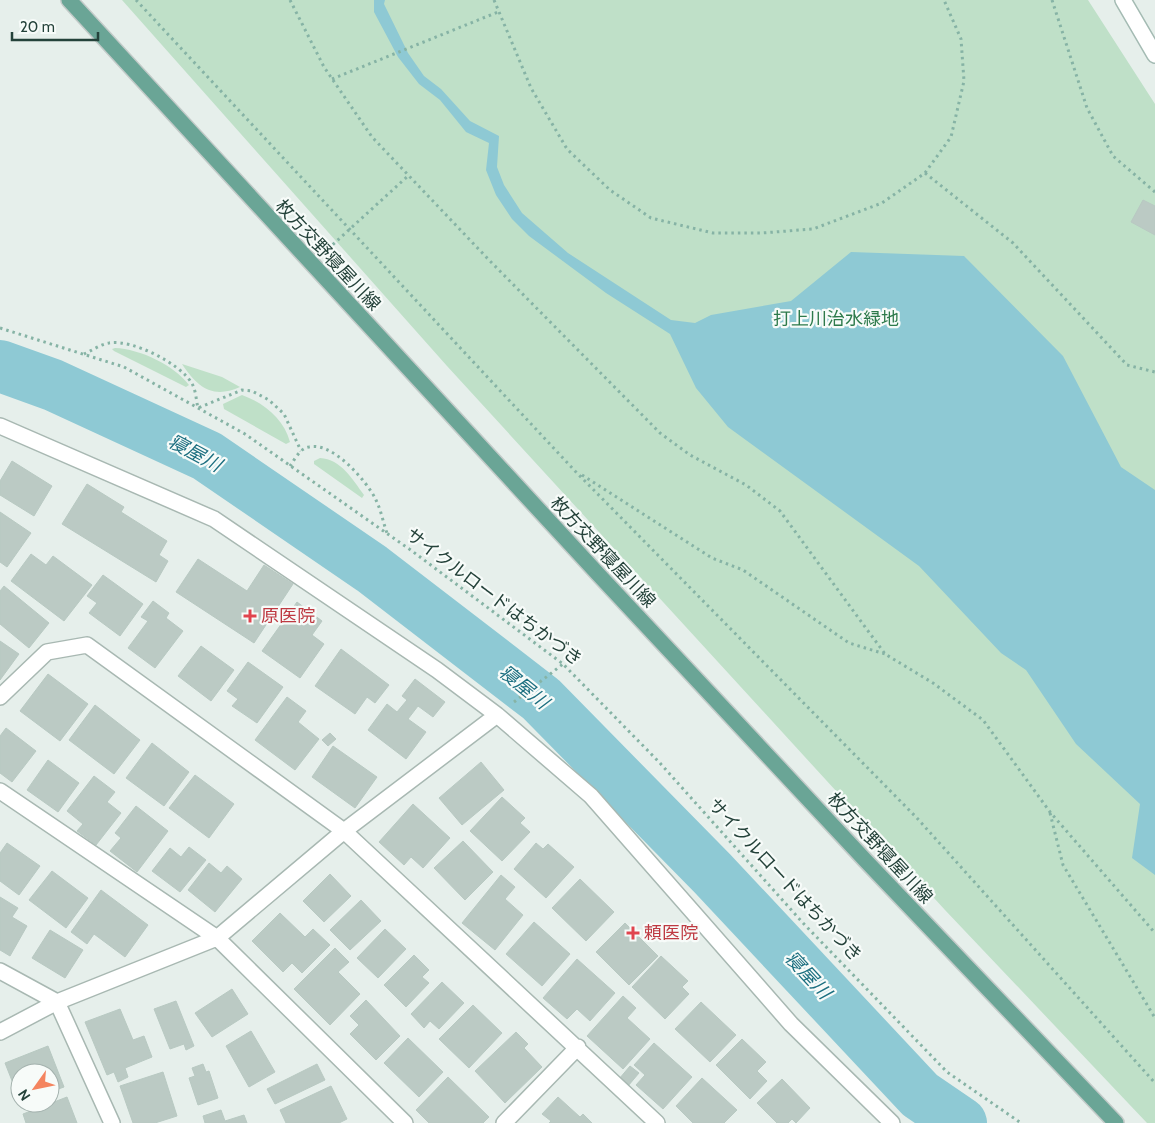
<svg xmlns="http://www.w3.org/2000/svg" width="1155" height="1123" viewBox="0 0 1155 1123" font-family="Cabin,'Noto Sans JP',sans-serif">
<rect width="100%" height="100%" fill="#e6efeb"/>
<path fill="#bfe0c8" d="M122,0h966l67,104v1019h-8l-202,-213 -498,-544z
M115,348c25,1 59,17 74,37l-3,2 -72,-36 -2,-2z
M182,364l40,13 18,10c-27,12 -42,1 -58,-23z
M242,395c22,8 42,24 48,47l-4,2 -62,-35 -1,-5z
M320,458c21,1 33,22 44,37l-2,3 -48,-34v-3z"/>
<path fill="#8ec9d4" d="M374,0h11l-1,4 24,49 16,23 17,13 29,32 29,15 -2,31 7,18 18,28 46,40 103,67 24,3 16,-8 80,-14 60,-49 113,4 99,100 58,111 34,23v385l-23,-17 8,-54 -64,-60 -50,-74 -25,-17 -82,-87 -191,-139 -32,-39 -26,-54 -64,-41 -77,-57 -17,-17 -16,-24 -10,-25 3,-27 -23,-11 -26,-32 -21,-16 -21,-27 -24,-45z"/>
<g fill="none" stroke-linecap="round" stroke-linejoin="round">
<path stroke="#8ec9d4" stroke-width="52" d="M0,366l53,19 154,71 165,113 169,130 171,174 208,222 41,28"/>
</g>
<path fill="#bbcac4" stroke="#b8c9c2" d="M1143,200l12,6v29l-24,-13z
M12,461l40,25 -18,30 -34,-21v-14z
M87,484l37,23 -3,5 46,29 -8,14 9,6 -12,21 -94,-58z
M0,512l31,21 -24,34 -7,-5z
M31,554l15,11 7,-9 39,29 -28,36 -53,-40z
M198,559l49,32 17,-26 29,19 -39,59 -78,-51z
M103,575l40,29 -23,32 -31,-23 8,-10 -10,-7z
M4,586l45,37 -20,25 -29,-24v-33z
M153,601l16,12 -3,5 17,13 -28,37 -27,-20 20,-27 -7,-4z
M297,602l25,19 -10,14 12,9 -24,34 -38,-27z
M0,641l19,13 -19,26z
M201,646l33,24 -23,31 -33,-25z
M341,649l48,36 -14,18 -8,-6 -12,17 -40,-28z
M248,662l35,25 -26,36 -25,-17 6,-7 -11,-8z
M48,674l40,30 -28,37 -40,-30z
M415,679l30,23 -12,15 -15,-11 -10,13 18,13 -20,27 -38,-29 19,-26 10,8 10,-12 -5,-4z
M287,697l19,14 -8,11 21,17 -24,31 -40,-30z
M95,705l45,35 -26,34 -45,-34z
M6,728l30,23 -24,31 -12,-9v-37z
M330,733l6,6 -8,7 -6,-6z
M152,743l37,29 -25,34 -38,-28z
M333,746l44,31 -22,31 -43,-31z
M48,760l31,23 -21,29 -31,-22z
M481,762l23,28 -42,35 -23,-27z
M195,775l39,29 -25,34 -40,-30z
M94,776l21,16 -8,10 14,11 -25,32 -19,-14 6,-7 -16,-13z
M502,797l23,21 -5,5 10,9 -28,29 -32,-30z
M413,804l37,34 -27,30 -12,-11 -7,8 -25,-23z
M136,806l32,25 -31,41 -27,-21 11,-13 -6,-5z
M463,841l30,31 -28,28 -31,-32z
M7,843l33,23 -21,29 -19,-14v-28z
M536,843l7,6 5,-5 26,23 -28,31 -32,-29z
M189,847l17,13 -26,32 -28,-21 18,-23 11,9z
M209,863l12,10 6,-7 15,13 -27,33 -27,-22z
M52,871l36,27 -22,30 -37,-28z
M330,874l21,22 -27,26 -21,-21z
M501,875l14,12 -10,12 18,16 -28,35 -33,-27z
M580,879l34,33 -28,29 -34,-33z
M101,890l47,35 -23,32 -31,-23 -7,10 -16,-12z
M0,897l18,11 -6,9 15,9 -17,30 -10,-6z
M361,900l20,21 -31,29 -20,-20z
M280,913l25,24 8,-8 17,16 -28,28 -10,-10 -9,9 -31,-31z
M534,922l36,32 -28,32 -36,-32z
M625,923l33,33 -29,29 -33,-33z
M385,929l21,20 -28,29 -21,-20z
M50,930l33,20 -18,28 -33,-20z
M335,948l14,14 -11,10 22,22 -30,31 -36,-36z
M414,955l15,15 -7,7 7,6 -23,24 -22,-22z
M661,956l27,25 -6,6 7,7 -24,25 -33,-32z
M577,959l38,34 -25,28 -13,-12 -10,10 -24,-21z
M442,982l22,21 -25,26 -9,-8 -6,7 -13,-14z
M232,989l16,25 -36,23 -17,-24z
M623,996l13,12 -9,10 23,21 -27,30 -36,-33z
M366,1000l34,36 -24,24 -26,-26 9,-9 -9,-9z
M176,1001l18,45 -8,4 -2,-6 -14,5 -16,-40z
M701,1002l35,33 -26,27 -35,-33z
M473,1005l29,28 -33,35 -30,-29z
M120,1009l13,31 11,-4 8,21 -27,11 3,9 -10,5 -4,-10 -7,3 -22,-53z
M251,1031l24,41 -26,15 -23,-41z
M516,1032l12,12 -4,4 18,19 -37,36 -30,-32z
M408,1038l35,34 -24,25 -35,-34z
M742,1039l24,23 -9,9 10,10 -17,18 -34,-34z
M654,1043l38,34 -29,32 -27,-24 9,-10 -11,-10z
M48,1046l16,41 -14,5v-19h-30v28l-15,-38z
M203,1064l3,8 3,-1 9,27 -20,7 -9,-27 6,-2 -3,-8z
M317,1064l8,16 -50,24 -8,-15z
M630,1066l9,7 -11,13 -9,-7z
M163,1072l14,44 -22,7h-22l-13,-37z
M448,1077l41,40 -6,6h-54l-13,-13z
M702,1078l35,32 -13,13h-31l-17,-17z
M782,1079l28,29 -14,15 -4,-4 -4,4h-11l-20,-20z
M331,1086l16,33 -8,4h-53l-6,-13z
M67,1097l10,26h-51l-3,-9z
M558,1097l22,20 3,-3 9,9h-43l2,-2 -9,-7z
M221,1110l4,11 19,-6 3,8h-42l-2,-7z"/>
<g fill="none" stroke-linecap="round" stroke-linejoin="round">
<defs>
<path id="street" d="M0,426l214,93 223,151 60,45 94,81 200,228 101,99
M0,697l47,-45 40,-7 257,186 313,292
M0,791l217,147 188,185
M0,971l57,31 55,121
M0,1032l57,-30 160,-64 127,-107 153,-116
M504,1123l74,-76"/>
<path id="secondary" d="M1123,0l32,55"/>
<path id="primary" d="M69,0l529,574 267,286 251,263"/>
</defs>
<use href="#street" stroke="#a8b8b2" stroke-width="18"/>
<use href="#secondary" stroke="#a4bbb3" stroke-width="18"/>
<use href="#primary" stroke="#c2cac8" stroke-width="18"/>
<path stroke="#86b3a5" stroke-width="3" stroke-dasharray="2.5 4" stroke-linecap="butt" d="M136,0l439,471 341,346 239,266
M290,0l34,67 48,70 117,123 171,173 30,22 56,30 34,26 105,143 48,29 50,37 67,92 105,121
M494,0l37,88 36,61 43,41 41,28 62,15h49l51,-4 69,-26 43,-30 26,-36 13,-56 -3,-42 -17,-39
M1052,0l35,108 26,48 42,36
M332,79l166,-67
M925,173l88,70 114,122 28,7
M328,249l81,-74
M0,328l124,39 121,67 167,117 151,113 96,98 144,161 144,149 74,51
M84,354c7,-3 17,-10 25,-11 23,-4 70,20 82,39 5,7 5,18 7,26l44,-18 10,1 17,9 15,14 17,37
M290,466c5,-7 10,-18 19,-19 23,-6 58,34 67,53 5,10 7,22 11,33
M582,475l130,83 31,12 106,73 36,11
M514,702l49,-38
M1050,813l13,52 92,153"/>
<use href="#street" stroke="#fff" stroke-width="15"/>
<use href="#secondary" stroke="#fff" stroke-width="15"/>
<use href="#primary" stroke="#6aa596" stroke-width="15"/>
</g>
<g fill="#e0444e" stroke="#f7fbf9" stroke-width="2">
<path d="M247.5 608.5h5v5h5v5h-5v5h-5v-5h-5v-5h5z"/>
<path d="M630.5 925.5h5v5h5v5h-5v5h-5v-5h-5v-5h5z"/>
</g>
<g text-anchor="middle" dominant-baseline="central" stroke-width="4.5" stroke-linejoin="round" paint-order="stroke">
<g font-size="18" fill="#24423a" stroke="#f7fbf9">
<text transform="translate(328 255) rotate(47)">枚方交野寝屋川線</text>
<text transform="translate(603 552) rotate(47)">枚方交野寝屋川線</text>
<text transform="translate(494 597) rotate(37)">サイクルロードはちかづき</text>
<text transform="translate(880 848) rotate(47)">枚方交野寝屋川線</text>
<text transform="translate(785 880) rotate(47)">サイクルロードはちかづき</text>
</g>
<g font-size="18" fill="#2d7a4b" stroke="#f7fbf9">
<text x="836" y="319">打上川治水緑地</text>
</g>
<g font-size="18" fill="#be3a42" stroke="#f7fbf9" text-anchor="start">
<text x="261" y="616">原医院</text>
<text x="644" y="933">頼医院</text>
</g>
<g font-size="19" font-style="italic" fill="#1c6f80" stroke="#f7fbf9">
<text transform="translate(195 453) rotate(28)">寝屋川</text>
<text transform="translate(524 687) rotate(39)">寝屋川</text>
<text transform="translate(808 975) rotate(47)">寝屋川</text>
</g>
</g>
<g transform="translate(35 1088) rotate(237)"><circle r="24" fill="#f7fbf9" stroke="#a3b1ad"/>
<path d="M0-4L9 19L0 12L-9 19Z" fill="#f4845f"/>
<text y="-8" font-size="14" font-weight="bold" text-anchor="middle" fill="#24423a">N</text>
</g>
<path d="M12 32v8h86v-8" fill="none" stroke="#24423a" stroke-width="2.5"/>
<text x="20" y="32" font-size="15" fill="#24423a" stroke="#f7fbf9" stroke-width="4" paint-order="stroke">20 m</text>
</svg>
